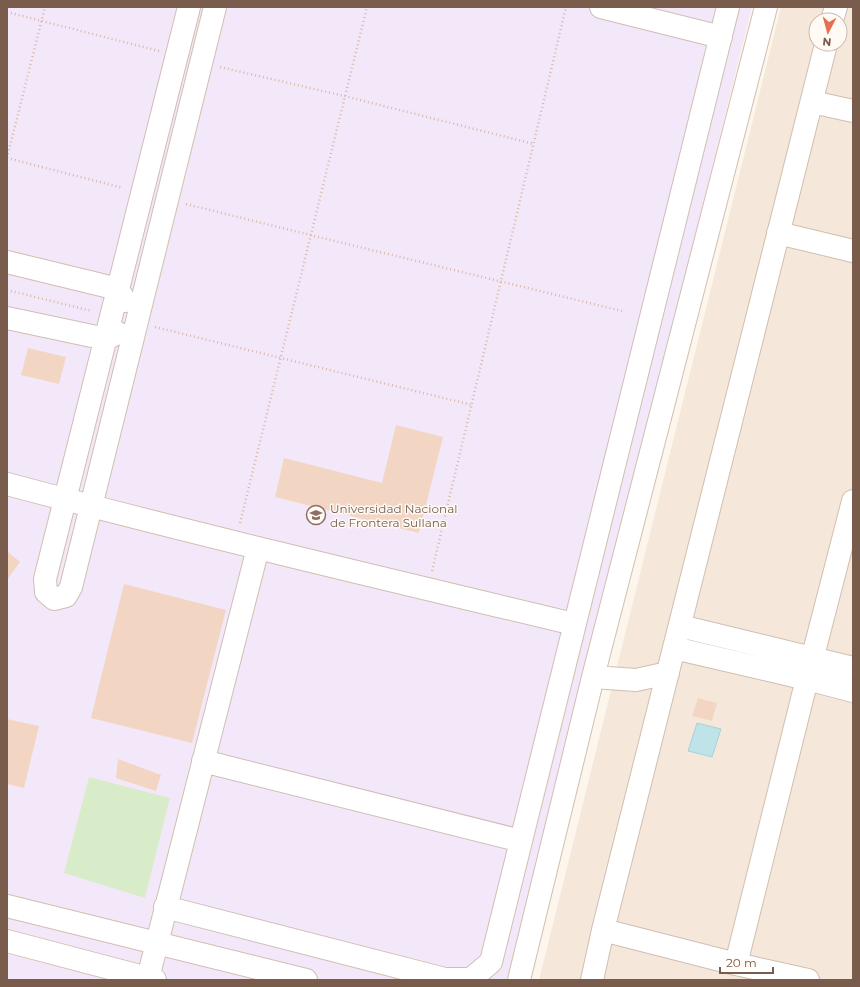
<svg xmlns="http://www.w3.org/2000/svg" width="860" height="987" viewBox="0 0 860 987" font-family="Montserrat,sans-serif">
<rect width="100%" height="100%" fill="#fdf6ec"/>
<path fill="#f5e8da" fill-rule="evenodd" d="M781,7h72v973h-314zM816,20h24v24h-24z"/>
<path fill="#f3e8fa" d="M7,7h745l-243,973h-502z"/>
<path fill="#d8ecc9" d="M89,777l81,21 -25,100 -81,-25z"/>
<path fill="#bfe3e8" stroke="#a5d3da" d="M697,723l24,6 -9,28 -24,-6z"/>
<path fill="#f3d5c3" d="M28,348l38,9 -7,27 -38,-9z
M396,425l47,12 -24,96 -144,-36 9,-39 98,25z
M7,551l13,11 -13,18z
M124,584l102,26 -34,133 -101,-25z
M698,698l19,5 -5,18 -20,-5z
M7,719l32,7 -15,62 -17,-4z
M118,759l43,16 -5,16 -40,-13z"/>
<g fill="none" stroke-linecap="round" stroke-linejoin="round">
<defs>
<path id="minor" d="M189,7l-144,572 1,13 8,7 12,-3 5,-9 144,-580
M601,7l120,30
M832,20l4,-13
M812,102l41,9
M778,233l75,18
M7,262l111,27 7,12
M7,318l99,21 12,-6
M7,484c188,50 378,95 567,140
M680,626l173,42
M674,648l133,31 46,12
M593,677l43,3 32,-7
M203,761l318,80
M7,906l299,74
M165,907l280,72h26l20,-17 237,-955
M603,930l133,34 72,16
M7,941l148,39
M736,964l71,-285 46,-178
M148,978l110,-430
M519,980l74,-303 173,-670
M592,980l11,-50 223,-886"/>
</defs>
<use href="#minor" stroke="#d1beb0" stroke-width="24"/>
<path stroke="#d9b8a5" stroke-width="2.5" stroke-dasharray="1 3" stroke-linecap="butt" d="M7,12l152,39
M220,67l124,29 190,48
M7,158l116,30
M7,158l38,-151
M186,204l124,31 312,76
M7,290l85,21
M155,327l317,78
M240,523l127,-516
M432,571l134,-564"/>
<use href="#minor" stroke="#fff" stroke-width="22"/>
</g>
<defs>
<symbol id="university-ring" viewBox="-11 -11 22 22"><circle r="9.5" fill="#fffaf3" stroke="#8d6e63" stroke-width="1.5"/><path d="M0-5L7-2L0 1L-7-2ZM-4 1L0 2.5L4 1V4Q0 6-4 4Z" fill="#8d6e63"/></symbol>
</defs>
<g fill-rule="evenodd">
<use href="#university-ring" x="305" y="504" width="22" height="22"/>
</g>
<g text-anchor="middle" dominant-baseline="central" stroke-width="3" stroke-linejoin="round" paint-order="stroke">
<g font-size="12" fill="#785e54" stroke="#fffaf3" text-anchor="start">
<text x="330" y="508">Universidad Nacional<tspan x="330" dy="14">de Frontera Sullana</tspan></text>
</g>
</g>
<rect width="860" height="987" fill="none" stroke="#7a5c4d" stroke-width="16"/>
<g transform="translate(828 32) rotate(186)"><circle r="19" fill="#fffaf3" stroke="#cabbb1"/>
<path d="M0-3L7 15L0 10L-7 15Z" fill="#e76f51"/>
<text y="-6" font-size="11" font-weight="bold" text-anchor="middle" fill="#7a5c4d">N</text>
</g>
<path d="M720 967v6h53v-6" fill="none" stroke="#7a5c4d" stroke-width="2"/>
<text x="726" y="967" font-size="12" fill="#7a5c4d" stroke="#fffaf3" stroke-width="3" paint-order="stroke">20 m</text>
</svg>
